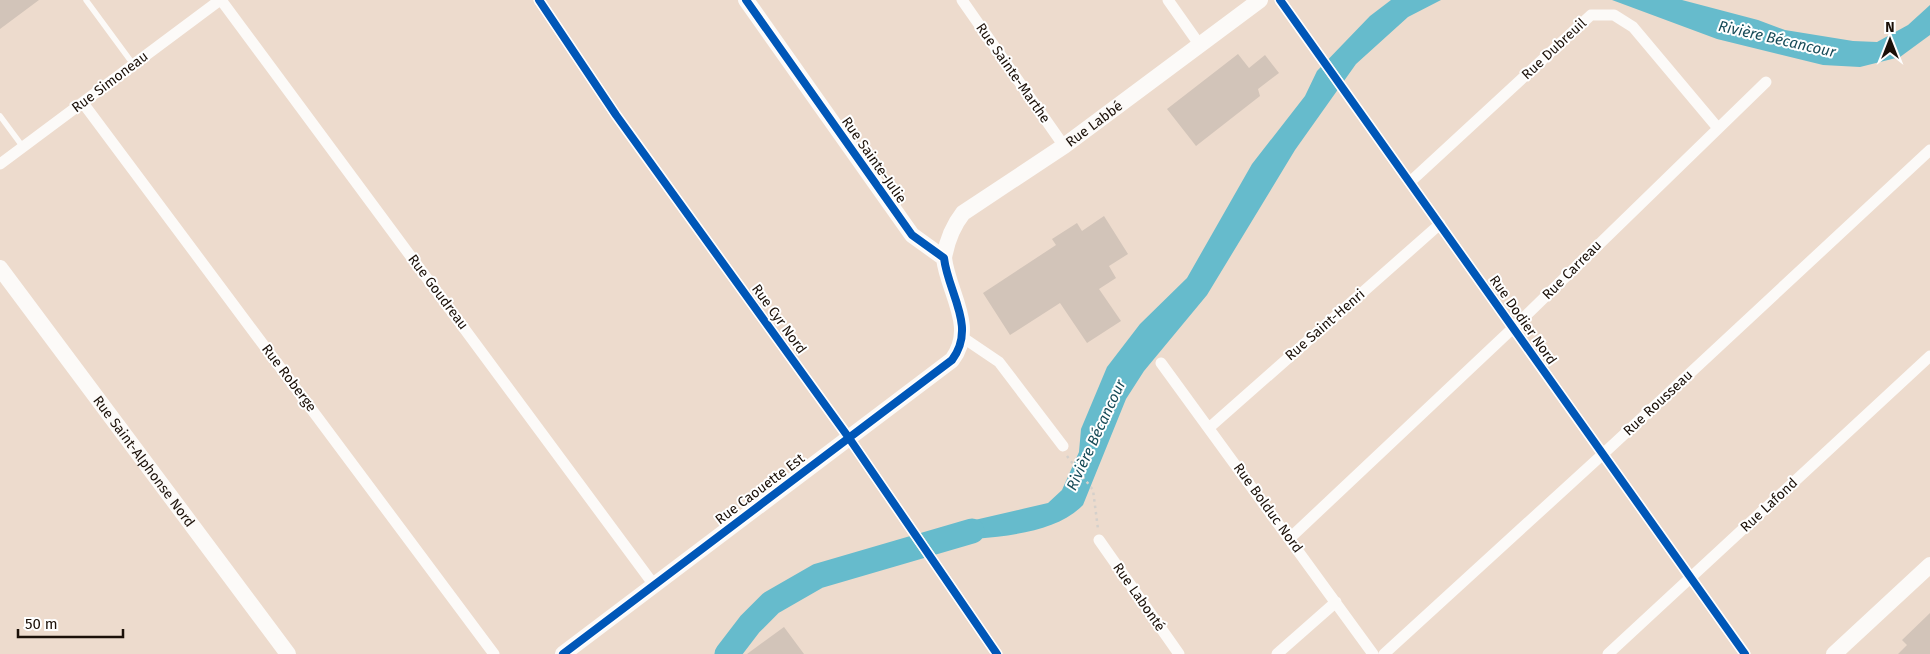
<svg xmlns="http://www.w3.org/2000/svg" width="1930" height="654" viewBox="0 0 1930 654" font-family="'Fira Sans',sans-serif">
<rect width="100%" height="100%" fill="#eddbcd"/>
<path fill="#6bc" d="M1391,0h50l-33,17 -52,47 -61,86 -88,145 -63,76 -18,28 -43,106c-31,33 -100,32 -142,37l-1,-14 108,-25 14,-13 17,-38 2,-23 26,-62 33,-43 47,-46 65,-114 53,-68 12,-25 53,-55z
M1612,0h70l76,20 27,10 68,11 24,1 31,-17 22,-20v30l-30,22 -40,10 -37,-2 -106,-26z"/>
<g fill="none" stroke-linecap="round" stroke-linejoin="round">
<path stroke="#6bc" stroke-width="25" d="M727,654l23,-30 21,-21 47,-27 154,-45"/>
</g>
<path fill="#d2c4b9" d="M0,0h39l-39,29z
M1238,54l11,14 16,-13 14,18 -21,16 2,7 -64,50 -29,-37z
M1104,216l24,38 -19,12 7,12 -17,11 22,32 -34,22 -27,-40 -50,32 -27,-42 73,-48 -4,-6 25,-16 5,8z
M1930,613v41h-32l9,-9 -5,-5z
M784,627l20,27h-57z"/>
<g fill="none" stroke-linecap="round" stroke-linejoin="round">
<path stroke="#d5d0cb" stroke-width="2.5" stroke-dasharray="2.5 4" stroke-linecap="butt" d="M1067,456l26,34 5,39"/>
<path stroke="#fcfaf8" stroke-width="5.5" d="M86,0l47,64
M0,116l23,31"/>
<path stroke="#fcfaf8" stroke-width="11" d="M221,0l433,585
M539,0l77,115 233,323 148,216
M962,0l102,146
M1168,0l31,44
M1280,0l465,654
M83,103l411,551
M0,164l220,-164
M1410,182l181,-167h23l19,12 84,100
M962,337l37,25 64,84
M1161,363l212,291
M1210,427l230,-203
M1289,539l224,-211 253,-246
M1099,540l80,114
M1277,654l59,-52
M1384,654l219,-200 327,-304
M1608,654l322,-298"/>
<g stroke="#fcfaf8" stroke-width="16">
<path id="s1" d="M944,258c3,-18 8,-31 19,-45l101,-67 196,-146"/>
<path id="s2" d="M0,268l288,386"/>
<path d="M563,654l389,-294c25,-33 -4,-67 -8,-102l-32,-23 -166,-235"/>
<path d="M1834,654l96,-89"/>
</g>
<defs>
<path id="cycleway" d="M539,0l77,115 233,323 148,216
M1280,0l465,654
M563,654l389,-294c25,-33 -4,-67 -8,-102l-32,-23 -166,-235"/>
</defs>
<use href="#cycleway" stroke="#fff" stroke-width="11"/>
<use href="#cycleway" stroke="#0057b8" stroke-width="8"/>
</g>
<g text-anchor="middle" dominant-baseline="central" stroke-width="4" stroke-linejoin="round" paint-order="stroke">
<g font-size="14" fill="#1b1008" stroke="#fff">
<text transform="translate(1554 49) rotate(-43)">Rue Dubreuil</text>
<text transform="translate(1013 73) rotate(55)">Rue Sainte-Marthe</text>
<text transform="translate(110 82) rotate(-37)">Rue Simoneau</text>
<text stroke="none"><textPath href="#s1" startOffset="208">Rue Labbé</textPath></text>
<text transform="translate(874 160) rotate(55)">Rue Sainte-Julie</text>
<text transform="translate(1572 270) rotate(-45)">Rue Carreau</text>
<text transform="translate(438 292) rotate(53)">Rue Goudreau</text>
<text transform="translate(779 319) rotate(54)">Rue Cyr Nord</text>
<text transform="translate(1523 320) rotate(55)">Rue Dodier Nord</text>
<text transform="translate(1325 325) rotate(-41)">Rue Saint-Henri</text>
<text transform="translate(289 378) rotate(53)">Rue Roberge</text>
<text transform="translate(1658 403) rotate(-43)">Rue Rousseau</text>
<text stroke="none"><textPath href="#s2" startOffset="241">Rue Saint-Alphonse Nord</textPath></text>
<text transform="translate(760 489) rotate(-37)">Rue Caouette Est</text>
<text transform="translate(1769 505) rotate(-43)">Rue Lafond</text>
<text transform="translate(1268 508) rotate(54)">Rue Bolduc Nord</text>
<text transform="translate(1139 597) rotate(55)">Rue Labonté</text>
</g>
<g font-size="15" font-style="italic" fill="#174b58" stroke="#fff">
<text transform="translate(1777 39) rotate(13)">Rivière Bécancour</text>
<text transform="translate(1096 435) rotate(-65)">Rivière Bécancour</text>
</g>
</g>
<g transform="translate(1890 40)" stroke="#ffffff" stroke-width="4" paint-order="stroke">
<path d="M0-4L9 19L0 12L-9 19Z" fill="#1b1008"/>
<text y="-8" font-size="14" font-weight="bold" text-anchor="middle" fill="#1b1008">N</text>
</g>
<path d="M18 629v8h105v-8" fill="none" stroke="#1b1008" stroke-width="2.5"/>
<text x="25" y="629" font-size="15" fill="#1b1008" stroke="#ffffff" stroke-width="4" paint-order="stroke">50 m</text>
</svg>
